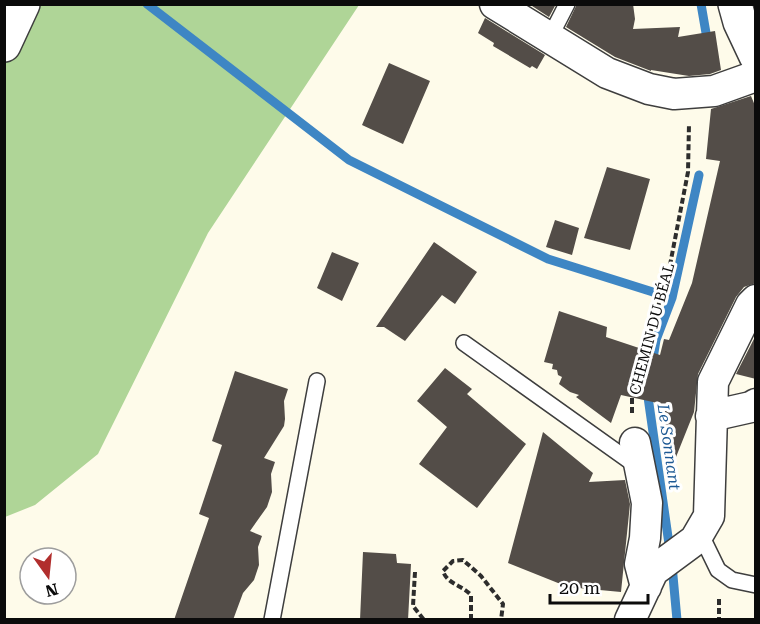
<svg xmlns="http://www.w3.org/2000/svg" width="760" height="624" viewBox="0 0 760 624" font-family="'Roboto Serif',serif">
<rect width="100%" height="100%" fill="#fefbea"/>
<path fill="#afd597" d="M5,5h354l-151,228 -110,221 -63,51 -30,12z"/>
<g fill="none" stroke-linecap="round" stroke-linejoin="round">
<path stroke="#3e86c4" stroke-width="9" d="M147,4l202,156 199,99 124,39
M701,4l5,29
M652,365l4,-25 16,-42 27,-123
M647,390l23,161
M672,565l5,55"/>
</g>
<path fill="#534d48" d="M529,4h27l-7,13z
M577,4h56l2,15 -2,10 47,-2 -2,10 37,-6 6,39 -11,4 -21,2 -38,-6v1l-36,-14 -49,-30z
M485,18l60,37 -8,14 -5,-3 -2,2 -37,-22 1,-3 -16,-10z
M389,63l41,18 -27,63 -41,-19z
M751,96l5,12v175l-12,4 -8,10 -38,77 -4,38 -26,65 -6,-73 -41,-9 -10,28 -35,-26 3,-2 -9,-3 -11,-8 3,-7 -4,-2 -1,-5 -5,-1 1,-5 -9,-2 15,-51 48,16 -1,10 54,18 4,-16 5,1 23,-57 28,-122 -14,-2 5,-50z
M607,167l43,12 -20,71 -46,-12z
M555,220l24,8 -7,27 -26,-8z
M434,242l43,30 -22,32 -13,-9 -37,46 -21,-14h-8z
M332,252l27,11 -17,38 -25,-13z
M756,335v44l-20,-5z
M445,368l27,21 -5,5 59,50 -49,64 -58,-44 28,-37 -30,-26z
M235,371l53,18 -4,12 1,18 -1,7 -20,32 11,4 -4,12 1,18 -5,15 -17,24 12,5 -4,11 1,18 -5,15 -11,13 -10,27h-59l35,-102 -10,-4 23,-69 -10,-4z
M543,432l50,41 -4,9 36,-2 5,24 -9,88 -53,-5 -60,-24z
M363,552l33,2 1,9 14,1 -3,56h-48z"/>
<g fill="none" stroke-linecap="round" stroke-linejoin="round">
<defs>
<path id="service" d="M550,37l17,-33
M464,343l174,124
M700,533l18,37 14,10 24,5
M272,620l45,-239"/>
<path id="minor" d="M495,4l112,69 42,16 25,5 40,-3 42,-15
M711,416l40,-9 5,-3
M635,443l12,60 -2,35 -5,26 6,23
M630,620l23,-49 42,-31 14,-24 4,-134 38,-77 5,-5"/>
<path id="tertiary" d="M735,4l5,18 16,34
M4,45l19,-41"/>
</defs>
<use href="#service" stroke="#3e3e3e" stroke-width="18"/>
<use href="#minor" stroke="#3e3e3e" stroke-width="33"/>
<use href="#tertiary" stroke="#3e3e3e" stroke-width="36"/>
<path stroke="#2d2d2d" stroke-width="4" stroke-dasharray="6 3" stroke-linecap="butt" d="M632,413v-20l37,-123 19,-98 1,-48
M415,572l-2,34 11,14
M719,599v21
M471,620v-25c-9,-10 -24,-11 -28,-24l10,-10 10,-1 18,16 22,28 -2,16"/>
<use href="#service" stroke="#fff" stroke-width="15"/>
<use href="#minor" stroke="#fff" stroke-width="30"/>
<use href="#tertiary" stroke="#fff" stroke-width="33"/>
</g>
<g text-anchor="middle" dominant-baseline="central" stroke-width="6" stroke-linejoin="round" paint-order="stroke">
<g font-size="15" fill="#0b0b0b" stroke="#fff">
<text transform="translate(652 329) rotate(-75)">CHEMIN DU BÉAL</text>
</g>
<g font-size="16" font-style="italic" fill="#1d5993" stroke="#fff">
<text transform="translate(669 447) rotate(82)">Le Sonnant</text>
</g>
</g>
<rect width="760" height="624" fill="none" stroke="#0b0b0b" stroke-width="12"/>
<g transform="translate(48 576) rotate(165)"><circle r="28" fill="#ffffff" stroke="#9d9d9d" stroke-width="1.5"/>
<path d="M0-4.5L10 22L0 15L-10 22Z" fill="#b12e2d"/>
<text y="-9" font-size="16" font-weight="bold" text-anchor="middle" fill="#0b0b0b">N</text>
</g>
<path d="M550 594v9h98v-9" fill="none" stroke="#0b0b0b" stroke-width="3"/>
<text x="559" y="594" font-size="18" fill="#0b0b0b" stroke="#ffffff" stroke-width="4.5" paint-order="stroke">20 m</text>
</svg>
